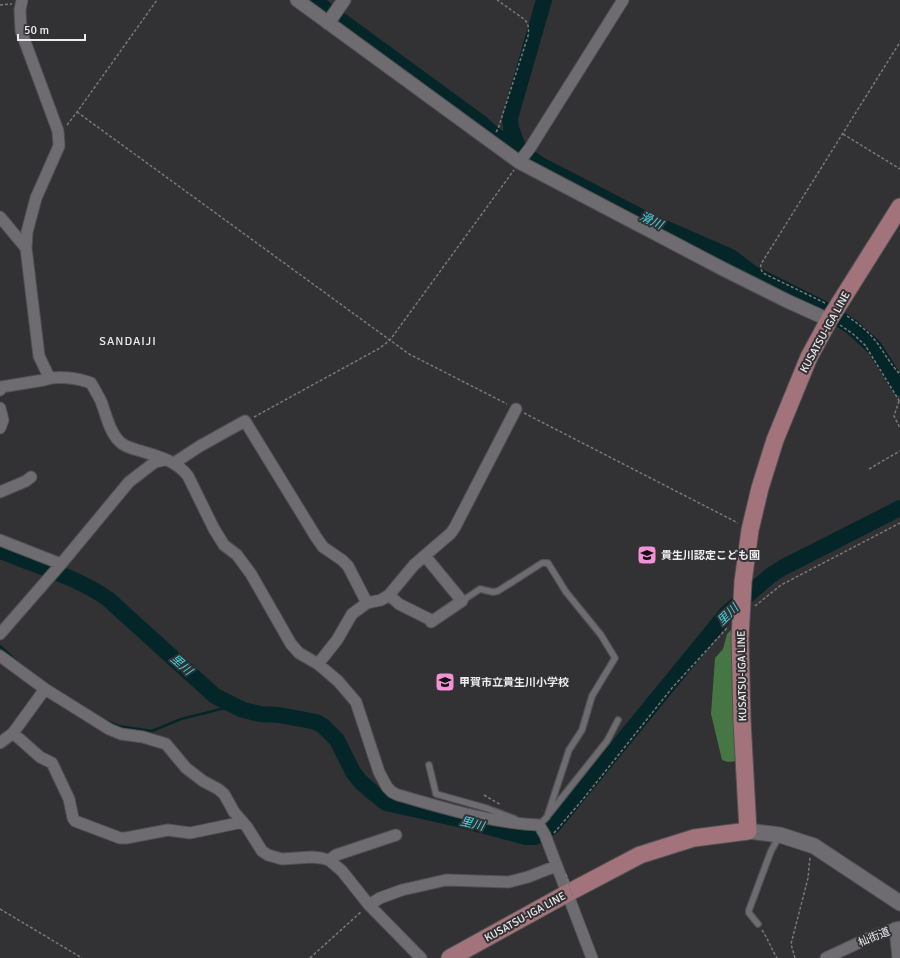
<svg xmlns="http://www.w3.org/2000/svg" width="900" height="958" viewBox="0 0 900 958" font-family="Signika,'Noto Sans JP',sans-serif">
<rect width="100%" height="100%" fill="#323134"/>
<path fill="#467644" d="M733,628l4,133 -9,1 -6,-2 -11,-46 4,-56 8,-9 4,-15z"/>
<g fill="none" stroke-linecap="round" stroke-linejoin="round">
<path stroke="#052628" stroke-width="2.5" d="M0,646l17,16
M45,683l61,38 12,5 34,5 29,-12 52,-13"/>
<path stroke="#052628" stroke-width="16" d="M313,0l168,123 12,11 26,16
M544,0l-34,118 1,10 8,22 20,14 112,58 80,35 21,16 76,38 24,16 22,20 26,41
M0,551c35,14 77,26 108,48l107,97 28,14 17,4 19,1 27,5 10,2 7,4 14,14 16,32 7,9 12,11 14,11 76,17 64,17h9l18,-11 174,-213 44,-38 13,-8 116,-59"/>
<defs>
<path id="service" d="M462,601l18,-12 13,3 5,-1 44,-28h6l18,29 35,43 14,23 -23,38 -10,34 -13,20 -22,67 -8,8
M429,765l7,29 50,14 29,11
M549,814l58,-73 11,-21
M758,924l-9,-11v-3l22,-59 8,-14"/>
<path id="minor" d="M22,0l-2,10 1,21 37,100 1,15 -23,52 -9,34 -1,16 13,108 10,21
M519,162l11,-14 93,-148
M0,217l26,31
M0,390l1,-3 43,-7c12,-5 34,-2 47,3 3,5 6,11 9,16 6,13 8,31 19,42 5,6 15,8 22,10 17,5 36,10 47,25l26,53 10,16 13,10 14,19 40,70 8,9 19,11 20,17 18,21 23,70 8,15 5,5 6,3c46,13 93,28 141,30l6,10 47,123
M0,408l3,12 -3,8
M174,463l26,-17 45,-25 71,116 7,10 19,13 6,6 19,37
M0,492l26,-11 5,-4
M0,540l61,24
M389,595l10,9 30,15 2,3 31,-21 -37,-45
M0,634l61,-70 68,-82 26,-20 10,-2
M0,656l45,33 64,40 12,5 22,3 23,7 20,24 17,13 15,8 6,5 10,18 13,15 15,24 6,4 14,4 30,-2 9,1 8,2 13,11 27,34 52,53
M318,664l19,-24 15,-26 15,-11 14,-3 8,-5 25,-30 37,-32 4,-6 61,-118
M13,733l27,24 12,6 17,36 4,19 2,3 45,17h6l42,-8 22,3 53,-11
M0,743l13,-10 32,-44
M329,860l7,-5 60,-20
M369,905l11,-7 22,-8 44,-10 63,2 19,-5 28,-11
M895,928l3,30
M826,958l45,-21 29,-10"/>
<path id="tertiary" d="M297,0l222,162 204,107 64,32 42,19
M328,23l16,-23"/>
<path id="secondary" d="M748,831l32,4 34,11 86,57"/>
<path id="primary" d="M450,958l116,-64 74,-39 54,-17 54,-7 -6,-111 -2,-82 3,-56 7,-52 10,-42 15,-48 34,-83 20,-37 71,-113"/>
</defs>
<use href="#service" stroke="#515052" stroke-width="8"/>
<use href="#minor" stroke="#515052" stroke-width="13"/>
<use href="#tertiary" stroke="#515052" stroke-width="15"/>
<use href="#secondary" stroke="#515052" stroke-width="17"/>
<use href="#primary" stroke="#515052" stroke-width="19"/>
<path stroke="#79787b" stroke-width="1.5" stroke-dasharray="3 2" stroke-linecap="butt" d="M0,5l12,-1
M77,112l332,242 98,50
M67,125l10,-13 80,-112
M496,132l2,-3 30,-93c1,-7 1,-12 -4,-17l-27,-19
M843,134l57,35
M825,303l-60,-29c-4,-3 -5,-5 -4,-10l139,-222
M847,316c12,8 22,16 31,28 7,10 13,21 22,30
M840,325l13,9 12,11 35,57
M899,401l-5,15 6,12
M524,413l214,110
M254,417l126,-69 10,-8 124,-170
M869,469l31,-18
M755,606l26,-21 119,-62
M484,795l17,10
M554,833l30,-35 88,-110 56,-61
M0,909l82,49
M762,930c6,9 9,18 15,28
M310,958l52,-47
M795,958l-4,-14 17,-66 2,-21"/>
<use href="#service" stroke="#6e6c70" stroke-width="5.5"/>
<use href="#minor" stroke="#6e6c70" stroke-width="11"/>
<use href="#tertiary" stroke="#6e6c70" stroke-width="13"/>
<use href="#secondary" stroke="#6e6c70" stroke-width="15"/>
<use href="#primary" stroke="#a2737a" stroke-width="17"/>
<path stroke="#79787b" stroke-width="1.5" stroke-dasharray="3 2" stroke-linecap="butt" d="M566,874l7,23"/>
</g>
<defs>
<symbol id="school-square" viewBox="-11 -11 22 22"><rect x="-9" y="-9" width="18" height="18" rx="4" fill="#f391d5" stroke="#323134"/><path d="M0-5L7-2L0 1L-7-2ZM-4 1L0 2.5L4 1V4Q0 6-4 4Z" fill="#111"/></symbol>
</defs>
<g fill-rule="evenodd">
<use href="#school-square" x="636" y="544" width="22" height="22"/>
<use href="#school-square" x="434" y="671" width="22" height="22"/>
</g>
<g text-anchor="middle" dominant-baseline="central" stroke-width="4" stroke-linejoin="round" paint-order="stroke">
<g font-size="11" fill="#ecebed" stroke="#323134">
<text transform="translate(825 332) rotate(-61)">KUSATSU-IGA LINE</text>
<text transform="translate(742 676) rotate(-91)">KUSATSU-IGA LINE</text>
<text transform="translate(525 917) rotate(-29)">KUSATSU-IGA LINE</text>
<text transform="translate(874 937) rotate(-22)">杣街道</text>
</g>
<g font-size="11" font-weight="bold" fill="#ecebed" stroke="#323134" text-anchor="start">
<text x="661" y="555">貴生川認定こども園</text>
<text x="459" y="682">甲賀市立貴生川小学校</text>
</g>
<g font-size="12" font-style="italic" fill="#42d9e2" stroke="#323134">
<text transform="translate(651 221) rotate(25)">滑川</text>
<text transform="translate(728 615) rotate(-45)">里川</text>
<text transform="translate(181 665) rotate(41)">里川</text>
<text transform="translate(472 824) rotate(14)">里川</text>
</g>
<g font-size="12" letter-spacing="1" fill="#ecebed" stroke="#323134">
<text x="128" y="341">SANDAIJI</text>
</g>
</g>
<path d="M18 34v6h67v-6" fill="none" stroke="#ecebed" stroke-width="2"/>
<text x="24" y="34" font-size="12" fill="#ecebed" stroke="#323134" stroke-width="3" paint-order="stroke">50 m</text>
</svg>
